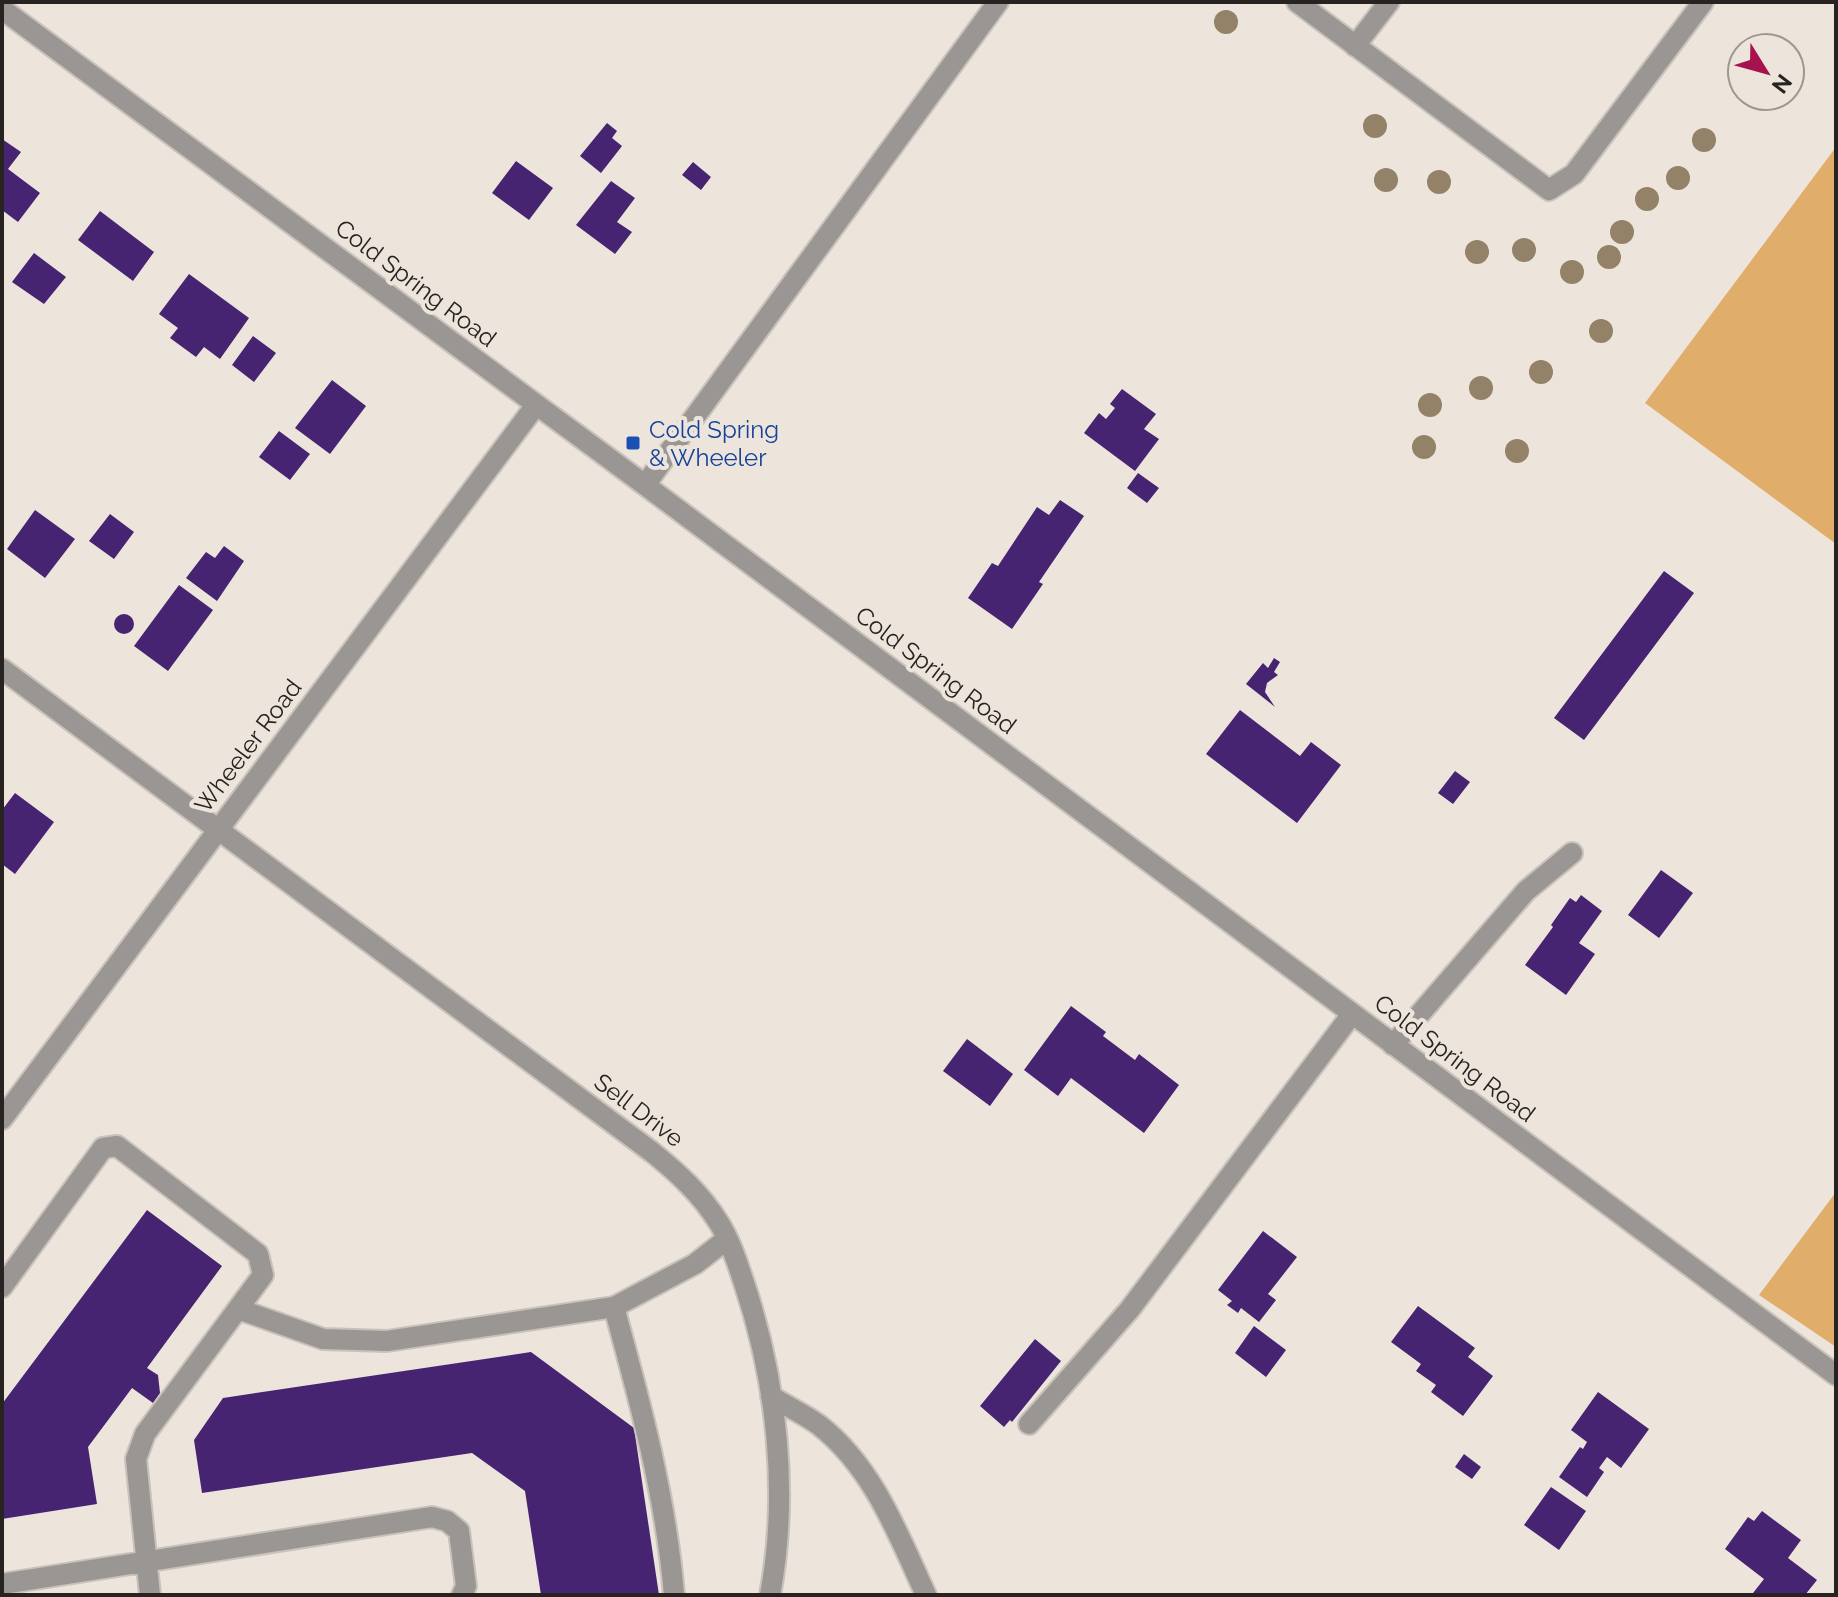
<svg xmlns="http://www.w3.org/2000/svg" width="1838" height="1597" viewBox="0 0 1838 1597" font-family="Raleway,sans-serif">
<rect width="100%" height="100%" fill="#ede5dc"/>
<path fill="#e1ad6a" d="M1836,147v397l-191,-141z
M1836,1192v155l-77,-52z"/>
<path fill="#462471" d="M607,123l10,8 -5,7 10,8 -21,27 -21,-17z
M2,139l19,13 -13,17 32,24 -22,29 -16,-12z
M516,161l37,27 -24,32 -37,-27z
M693,162l18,15 -10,13 -19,-15z
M611,181l24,17 -18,24 15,10 -17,22 -39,-29z
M100,211l54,41 -21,29 -55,-41z
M34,253l32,24 -22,27 -32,-22z
M189,274l60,44 -29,41 -16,-12 -8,10 -26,-19 8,-10 -19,-14z
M253,336l23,17 -22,29 -22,-17z
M332,380l34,26 -36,48 -35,-26z
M1122,389l34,25 -12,15 15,10 -24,32 -51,-38 15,-20 7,6 9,-11 -5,-4z
M279,431l31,23 -20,26 -31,-23z
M1138,473l21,15 -12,15 -20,-15z
M1060,500l24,16 -45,66 4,2 -31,45 -44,-31 24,-35 6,3 39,-59 12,8z
M35,510l40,29 -30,39 -38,-29z
M110,514l24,18 -20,27 -25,-18z
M224,546l20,15 -27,40 -31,-23 20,-26 9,6z
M1664,571l30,22 -110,147 -30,-22z
M179,585l34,25 -45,61 -34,-25z
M114 624a10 10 0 1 1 20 0a10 10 0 1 1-20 0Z
M1274,658l6,4 -6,10 4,3 -11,8 -2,9 10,15 -29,-23 17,-21 5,5z
M1240,710l60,46 11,-14 30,23 -44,58 -91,-69z
M1455,771l15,11 -17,22 -15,-11z
M15,793l39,29 -39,52 -13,-10v-54z
M1661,870l32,23 -34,45 -31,-23z
M1581,895l21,16 -23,32 16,11 -29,41 -41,-30 28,-38 -2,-2 19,-27 6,4z
M1071,1006l35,26 -3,4 32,24 4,-6 40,31 -35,48 -73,-55 -13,18 -34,-26z
M967,1039l46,35 -23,32 -47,-35z
M147,1210l75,56 -75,102 11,7 2,18 -7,10 -21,-15 -44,59 9,57 -95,15v-115z
M1263,1231l34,26 -29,37 8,6 -17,22 -18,-14 -3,5 -11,-8 5,-4 -14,-11z
M1418,1306l57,42 -7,9 25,19 -30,40 -32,-24 5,-7 -20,-14 5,-7 -30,-22z
M1254,1326l32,24 -20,27 -31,-24z
M1035,1339l26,22 -49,61 -2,-2 -6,7 -24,-21z
M531,1352l103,76 25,167h-118l-16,-104 -53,-38 -270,40 -8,-53 29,-42z
M1598,1392l51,37 -28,39 -14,-11 -8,11 5,4 -17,25 -28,-20 21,-30 3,2 4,-7 -16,-12z
M1464,1454l17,13 -9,12 -17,-12z
M1551,1487l35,24 -27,39 -35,-25z
M1762,1511l39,29 -13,18 29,22 -12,15h-49l-3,-2 11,-14 -39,-30 23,-32 6,4z"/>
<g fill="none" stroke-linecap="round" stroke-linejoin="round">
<defs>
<path id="minor" d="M1297,2l252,188 25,-16 129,-172
M2,9l643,476 1191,890
M1355,46l34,-44
M645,485l353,-483
M2,669l650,483c26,21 49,42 67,71 12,19 19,42 26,63 32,97 44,208 25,309
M1393,1045l133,-154 46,-38
M2,1119l534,-714
M2,1287l101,-139 14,-2 141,108 5,21 -118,159 -9,25 14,136
M614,1307c26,95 52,190 60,288
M238,1309l85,30 64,2 227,-34 81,-43 32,-25
M771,1396c15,10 33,18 48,29 54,42 79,109 107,170
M1029,1424l101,-115 222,-295
M2,1584l430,-67 15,4 12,10 7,55 -4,9"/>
</defs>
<use href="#minor" stroke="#c9c2ba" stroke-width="24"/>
<use href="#minor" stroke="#9a9693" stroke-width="20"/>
</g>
<g fill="#938168">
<circle cx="1226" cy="22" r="12"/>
<circle cx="1375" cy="126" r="12"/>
<circle cx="1704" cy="140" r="12"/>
<circle cx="1678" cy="178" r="12"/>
<circle cx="1386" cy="180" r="12"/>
<circle cx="1439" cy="182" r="12"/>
<circle cx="1647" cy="199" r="12"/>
<circle cx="1622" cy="232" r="12"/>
<circle cx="1524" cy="250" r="12"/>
<circle cx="1477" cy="252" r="12"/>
<circle cx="1609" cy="257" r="12"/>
<circle cx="1572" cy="272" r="12"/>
<circle cx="1601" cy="331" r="12"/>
<circle cx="1541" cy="372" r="12"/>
<circle cx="1481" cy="388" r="12"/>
<circle cx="1430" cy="405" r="12"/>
<circle cx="1424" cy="447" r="12"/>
<circle cx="1517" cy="451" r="12"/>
</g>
<rect fill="#1a4fb4" stroke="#ede5dc" stroke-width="3" x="625" y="435" width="16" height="16" rx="4"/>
<g text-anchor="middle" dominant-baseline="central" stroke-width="8" stroke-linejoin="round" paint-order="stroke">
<g font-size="24" fill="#262320" stroke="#ede5dc">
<text transform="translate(416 283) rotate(37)">Cold Spring Road</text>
<text transform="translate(936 670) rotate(37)">Cold Spring Road</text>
<text transform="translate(248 746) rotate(-53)">Wheeler Road</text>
<text transform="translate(1455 1058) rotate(37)">Cold Spring Road</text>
<text transform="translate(639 1110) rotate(37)">Sell Drive</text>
</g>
<g font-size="24" fill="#164399" stroke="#ede5dc" text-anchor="start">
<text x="649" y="429">Cold Spring<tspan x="649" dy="28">&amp; Wheeler</tspan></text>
</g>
</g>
<rect width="1838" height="1597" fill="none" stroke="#262320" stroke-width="8"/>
<g transform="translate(1766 72) rotate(127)"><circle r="38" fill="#ede5dc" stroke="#9d9791" stroke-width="2"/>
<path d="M0-6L14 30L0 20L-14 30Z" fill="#a6124d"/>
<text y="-12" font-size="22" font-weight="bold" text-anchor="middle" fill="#262320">N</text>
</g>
</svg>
